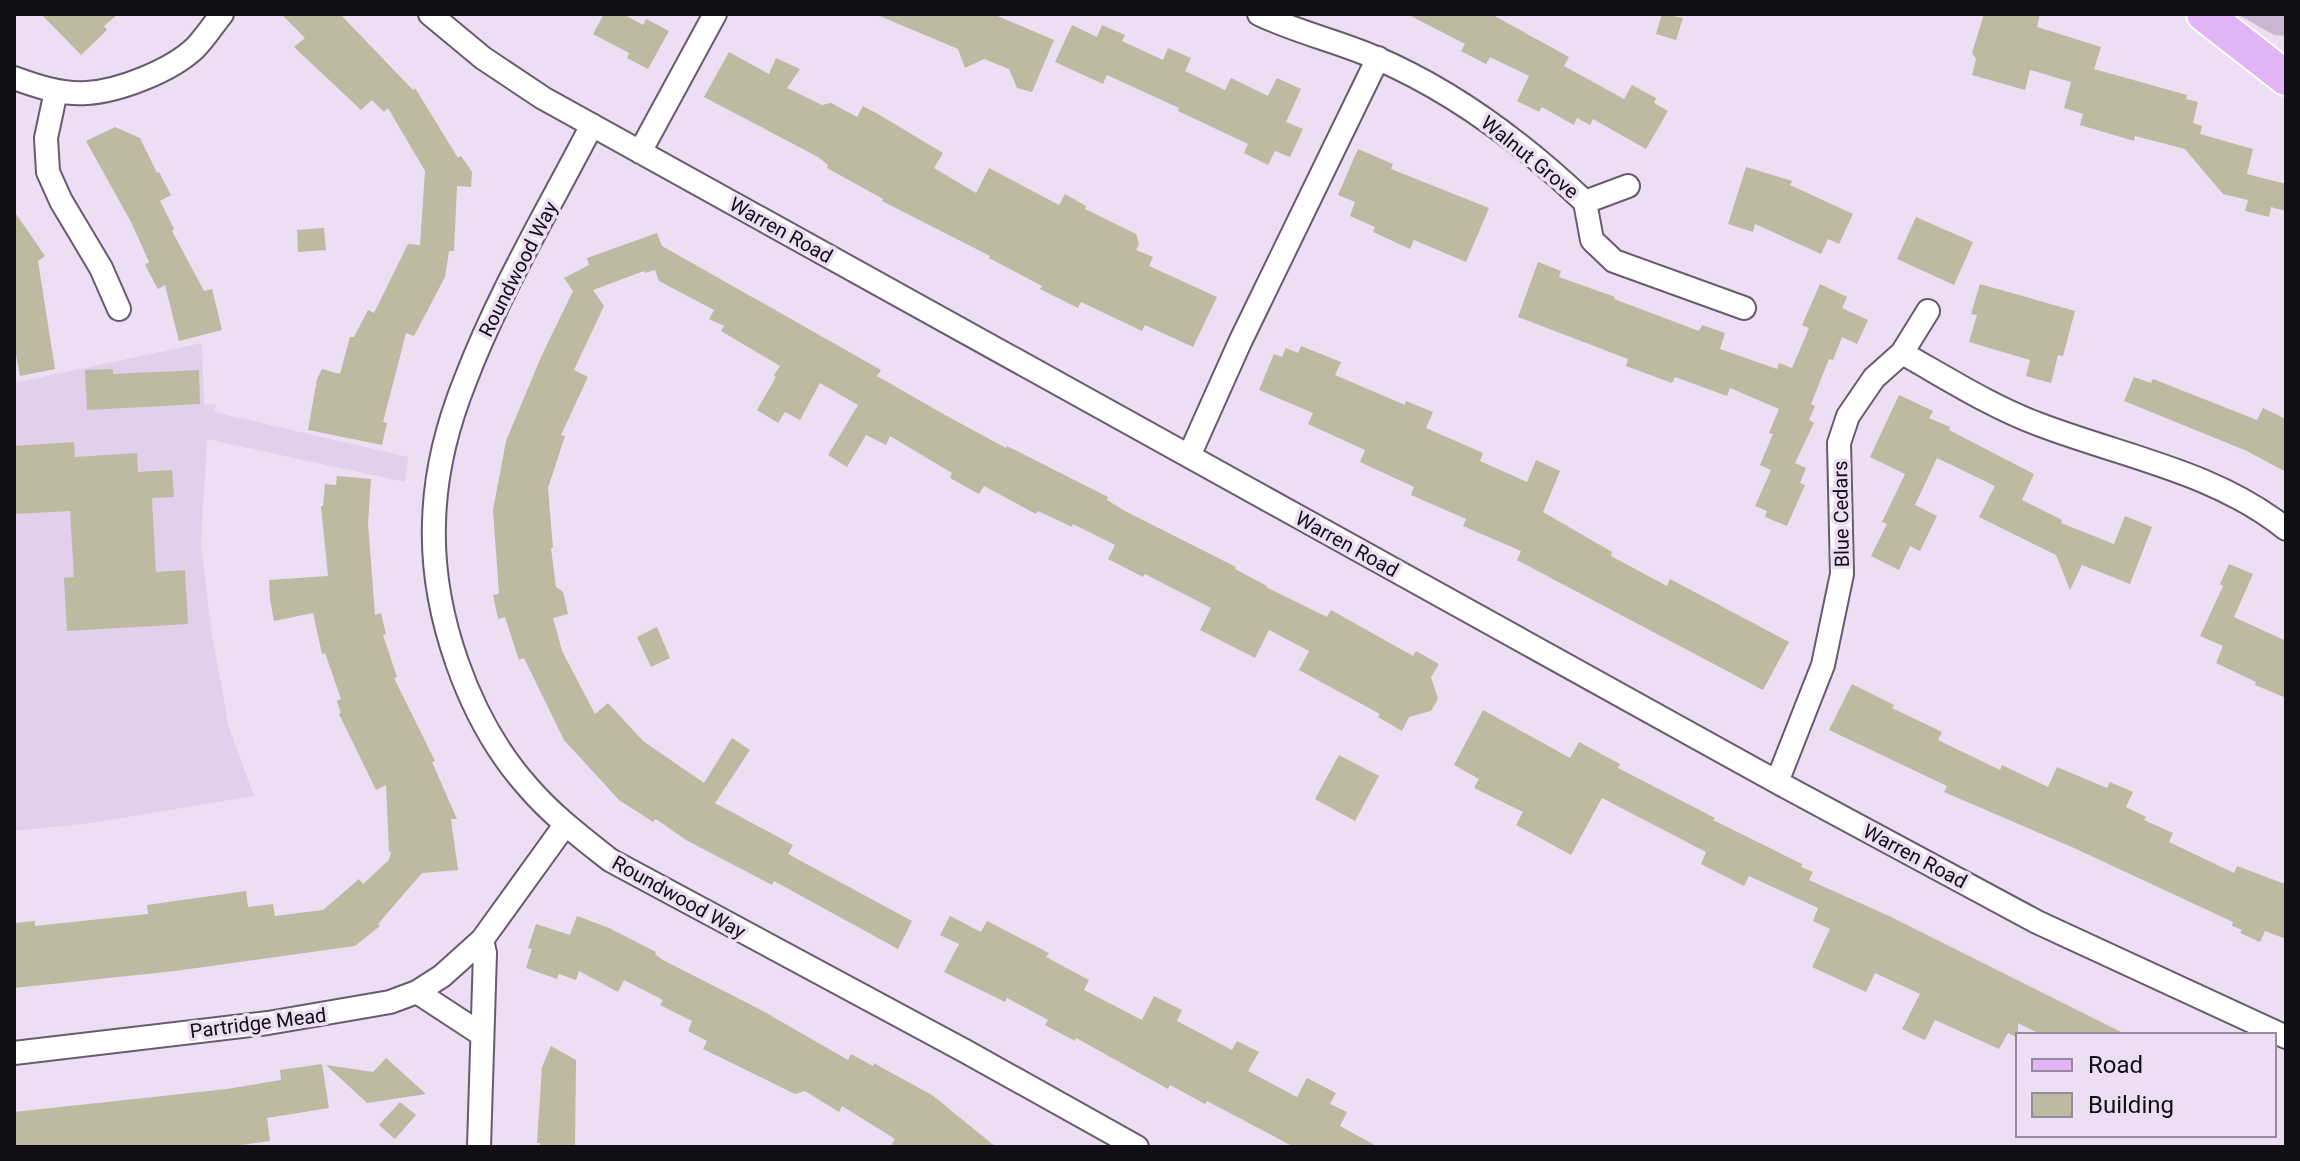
<svg xmlns="http://www.w3.org/2000/svg" width="2300" height="1161" viewBox="0 0 2300 1161" font-family="Roboto,sans-serif">
<rect width="100%" height="100%" fill="#eddef4"/>
<path fill="#e2cfeb" d="M202,343l2,62 12,-1 -2,8 194,45 -3,25 -198,-43 -6,106 11,90 17,93 25,68 -162,27 -78,8v-448z"/>
<path fill="#c9b7d2" d="M2237,14h49v22l-12,-1z"/>
<path fill="#beb9a1" d="M41,14h77l-14,12 3,4 -26,25z
M281,14h59l73,76 2,-2 43,70 3,-2 11,16 -1,15 -14,-1 -3,65h-5l-4,26 -31,59 -8,-3 -23,89 4,1 -5,22 -74,-15 9,-51 5,-10 18,5 10,-37h4l14,-27 6,3 34,-69 12,1 5,-74 -37,-63 -4,4 -12,-12 -11,10 -67,-63 11,-9z
M604,14h19l20,11 3,-6 23,12 -21,38 -21,-11 2,-5 -36,-19z
M875,14h118l61,26 -22,52 -15,-4 -8,-19 -25,-10 -19,9 -7,-19z
M1407,14h84l78,43 -5,9 60,33 8,-14 24,13 -2,5 14,8 -22,38 -53,-30 -3,6 -13,-7 -3,7 -32,-18 -3,5 -22,-11 12,-25 -39,-19 -4,7 -25,-13 4,-7z
M1662,14l21,4 -7,22 -20,-6z
M1984,14h56l-3,13 64,20 -7,22 93,26 -1,4 12,3 -5,21 9,3 -2,8 53,15 -6,25 39,10v27l-15,-4 -2,10 -24,-6 3,-11 -25,-6 -38,-45 -50,-13 -1,5 -54,-16 3,-11 -19,-6 7,-26 -41,-12 -5,20 -53,-15 4,-16 -4,-6z
M1072,25l25,12 5,-12 23,10 -3,6 41,19 5,-12 23,10 -6,13 40,19 6,-12 37,18 9,-18 24,11 -15,33 17,7 -13,28 -15,-6 -7,14 -24,-12 4,-9 -70,-33 1,-3 -72,-33 -4,9 -48,-22z
M729,52l40,22 7,-16 24,11 -13,19 35,17 9,-2 26,14 6,-11 15,8 65,39 -9,15 42,25 13,-25 70,37 6,-11 21,12 -1,3 51,25 3,10 -3,6 17,7 -4,9 68,31 -24,50 -48,-22 -3,6 -61,-29 -3,6 -38,-19 2,-3 -53,-28 1,-2 -108,-55 1,-2 -56,-31 1,-3 -10,-8 -114,-60z
M115,127l25,11 17,35 2,-1 12,23 -11,6 14,28 -2,2 32,60 8,-2 10,41 -43,11 -14,-56 -7,4 -13,-24 4,-3 -18,-40 -45,-81z
M1358,149l35,15 -2,5 98,39 -23,54 -52,-22 -4,9 -37,-17 2,-5 -25,-11 5,-14 -17,-7z
M1746,167l46,14 -2,4 63,29 -14,30 -11,-5 -7,15 -66,-30 -2,8 -25,-8z
M14,211l31,45 -7,5 17,108 -35,7 -6,-32z
M1916,217l57,25 -19,43 -57,-26z
M324,228l2,22 -28,2 -1,-22z
M657,233l5,13 219,124 -4,6 68,39 61,33 1,-2 101,51 -1,3 18,11 111,56 -1,2 32,17 -1,1 61,30 4,-7 82,46 3,-5 23,13 -8,13 7,22 -7,12 -22,6 -7,14 -24,-14 2,-3 -81,-44 10,-19 -40,-21 -14,28 -55,-28 11,-22 -66,-34 -2,3 -35,-18 7,-14 -42,-21 -1,3 -34,-16 -2,3 -52,-28 -5,8 -29,-16 2,-5 -62,-37 -4,9 -20,-10 -19,32 -19,-12 30,-50 -38,-22 -20,37 -15,-8 -7,11 -21,-13 19,-33 -2,-2 6,-9 -59,-35 3,-5 -15,-7 5,-9 -55,-29 -4,-11 -10,3 -1,-2 -51,19 11,16 -30,64 14,7 -27,58 4,1 -17,52 5,60h-2l5,39 7,5 5,22 -15,4 9,33 33,63 13,-11 35,38 61,42 28,-45 18,12 -35,53 78,42 -5,9 124,67 -14,28 -124,-68 -2,4 -86,-45 -30,-21 -3,3 -34,-22 -55,-60 -40,-82 -5,2 -14,-43 -7,2 -5,-24 6,-1 -6,-84 13,-69 35,-84 32,-66 -9,-13 25,-13 -2,-7z
M1538,262l23,9 -2,6 56,20 -1,2 85,32 3,-6 23,8 -5,16 57,20 2,-6 13,5 17,-40 -7,-3 18,-41 27,13 -5,11 26,12 -11,24 -15,-7 -9,23 -4,-1 -18,45 4,2 -6,14 5,3 -19,40 11,5 -6,15 5,2 -18,41 -22,-9 2,-6 -12,-5 16,-36 -11,-5 13,-31 -4,-1 10,-24 -49,-21 -3,8 -52,-19 -3,6 -46,-17 2,-7 -110,-42z
M1980,284l95,27 -12,45 -5,-1 -7,28 -25,-7 4,-16 -61,-18 8,-27 -6,-1z
M1301,346l40,16 -6,13 70,30 1,-4 27,11 -7,16 57,25 -3,8 47,21 9,-22 24,11 -17,41 69,40 -1,4 56,30 3,-7 119,63 -26,48 -246,-130 4,-9 -58,-25 3,-7 -55,-24 3,-8 -54,-25 5,-12 -57,-26 5,-11 -54,-23 15,-36 8,3 4,-9 12,5z
M113,369v5l86,-4 1,34 -113,6 -2,-40z
M2134,377l17,6 2,-4 104,41 6,-12 23,11v53l-39,-21 -123,-50z
M1899,395l34,16 -4,7 21,9 -1,3 85,44 -12,26 40,20 -1,3 53,21 11,-28 27,11 -22,57 -48,-19 -12,25 -14,-35 -77,-38 16,-31 -58,-28 -22,47 22,11 -17,35 -10,-5 -11,24 -28,-14 16,-32 -5,-2 23,-48 -35,-17z
M74,442l1,15 62,-4 1,19 34,-2 2,27 -22,1 4,74 29,-2 3,54 -121,7 -3,-53 10,-1 -4,-66 -56,3v-68z
M337,476l34,3 -3,44 7,92 6,-2 5,21 -3,1 14,42 -3,1 41,83 -3,1 25,57h-6l7,51 -36,3 -44,51 2,2 -25,20 -180,25 -161,17v-65l21,-2v5l113,-12 -1,-9 99,-14 2,16 25,-3 2,12 48,-6 36,-31 4,5 26,-24 2,-8 -2,-1 -3,-66 -10,5 -37,-76 2,-1 -4,-12 4,-2 -16,-46 -3,1 -9,-41 -39,8 -4,-22 -1,-19 59,-4 -7,-70h2l2,-22 11,1z
M2229,564l24,10 -19,43 52,24v57l-31,-13 1,-3 -40,-19 7,-17 -23,-10 23,-50 -3,-2z
M657,627l13,31 -19,9 -14,-30z
M1852,684l42,21 -2,3 50,24 -4,8 62,30 2,-5 46,22 9,-20 50,21 3,-6 23,10 -7,15 20,10 -2,3 29,13 -4,9 65,31 3,-7 48,18 1,55 -21,-8 -5,11 -20,-9 2,-3 -10,-4 1,-4 -159,-74 -130,-56 3,-6 -118,-56z
M1483,710l87,48 9,-16 41,22 -2,4 97,50 -2,2 89,44 -1,3 12,5 -4,8 80,36 238,119h-85l-24,-12v15l-10,-5 -9,16 -64,-29 -10,20 -11,-5 -12,-6 18,-35 -45,-21 -9,19 -54,-25 18,-38 -17,-8 5,-13 -69,-32 -5,10 -43,-22 5,-12 -104,-54 -31,57 -55,-30 7,-13 -49,-24 5,-9 -25,-14z
M1339,755l40,21 -24,45 -40,-22z
M577,916l32,12 47,24 -1,2 8,6 98,50 87,50 3,-6 22,12 1,-3 14,8 44,24 64,52h-106l5,-8 -53,-33 -3,6 -34,-21 -10,3 -92,-45 4,-8 -19,-10 4,-10 -32,-16 3,-5 -39,-20 -6,12 -39,-21 -3,9 -17,-6 -2,5 -31,-11 6,-19 -4,-1 8,-24 34,11z
M950,916l31,16 6,-11 62,32 -3,4 43,23 -5,10 58,30 12,-24 28,14 -5,11 55,29 5,-9 22,11 -11,19 49,26 10,-19 29,15 -6,11 17,8 -7,14 38,21h-84l-87,-46 -2,3 -35,-19 -2,4 -92,-51 -1,3 -30,-16 3,-5 -41,-22 -2,4 -61,-30 15,-28 -19,-9z
M551,1046l25,14 -1,87h-35v-4h-3l5,-76z
M386,1058l40,36 -59,9 -41,-38 47,7z
M322,1064l7,44 -62,10 3,23 -43,6h-213v-35l213,-23 54,-9 -1,-10z
M400,1102l16,13 -21,24 -16,-14z"/>
<g fill="none" stroke-linecap="round" stroke-linejoin="round">
<defs>
<path id="street" d="M430,14l53,44 60,40 1234,684 260,140 249,115
M1259,14c37,18 78,27 115,43 78,33 150,87 211,145l7,38 22,21 130,47
M14,78c22,8 48,17 73,15 32,-2 84,-22 108,-45 10,-10 18,-23 27,-34
M56,91l-10,47 2,34 13,29 40,67 18,41
M592,125c-44,85 -93,167 -127,256 -18,45 -30,94 -31,142 -3,89 34,197 94,264 24,28 53,50 82,73l355,191 172,96
M640,152l75,-138
M1585,202l43,-16
M1902,353c45,25 88,53 136,71 83,32 178,48 248,105
M1189,456l51,-114 138,-284
M1777,782l46,-117 19,-91 -3,-131 9,-27 26,-38 28,-25 26,-42
M417,992l64,42
M14,1053l254,-30 122,-21 27,-10 25,-16 40,-36
M479,1147l6,-194 -3,-13 83,-115"/>
<path id="primary" d="M2204,14l82,64"/>
</defs>
<use href="#street" stroke="#685b6e" stroke-width="26"/>
<use href="#primary" stroke="#fff" stroke-width="38"/>
<use href="#street" stroke="#fff" stroke-width="22"/>
<use href="#primary" stroke="#e2b4f5" stroke-width="34"/>
</g>
<g text-anchor="middle" dominant-baseline="central" stroke-width="7" stroke-linejoin="round" paint-order="stroke">
<g font-size="20" fill="#120e15" stroke="#eddef4">
<text transform="translate(1530 157) rotate(39)">Walnut Grove</text>
<text transform="translate(781 230) rotate(29)">Warren Road</text>
<text transform="translate(518 269) rotate(-63)">Roundwood Way</text>
<text transform="translate(1841 514) rotate(-91)">Blue Cedars</text>
<text transform="translate(1347 544) rotate(29)">Warren Road</text>
<text transform="translate(1915 856) rotate(28)">Warren Road</text>
<text transform="translate(679 897) rotate(29)">Roundwood Way</text>
<text transform="translate(258 1023) rotate(-7)">Partridge Mead</text>
</g>
</g>
<rect width="2300" height="1161" fill="none" stroke="#120e15" stroke-width="32"/>
<rect x="2016" y="1033" width="260" height="104" fill="#eddef4" stroke="#958b9b" stroke-width="2"/>
<rect x="2032" y="1059" width="40" height="12" fill="#e2b4f5" stroke="#958b9b" stroke-width="2"/>
<text x="2088" y="1073" font-size="24" fill="#120e15">Road</text>
<rect x="2032" y="1093" width="40" height="24" fill="#beb9a1" stroke="#958b9b" stroke-width="2"/>
<text x="2088" y="1113" font-size="24" fill="#120e15">Building</text>
</svg>
